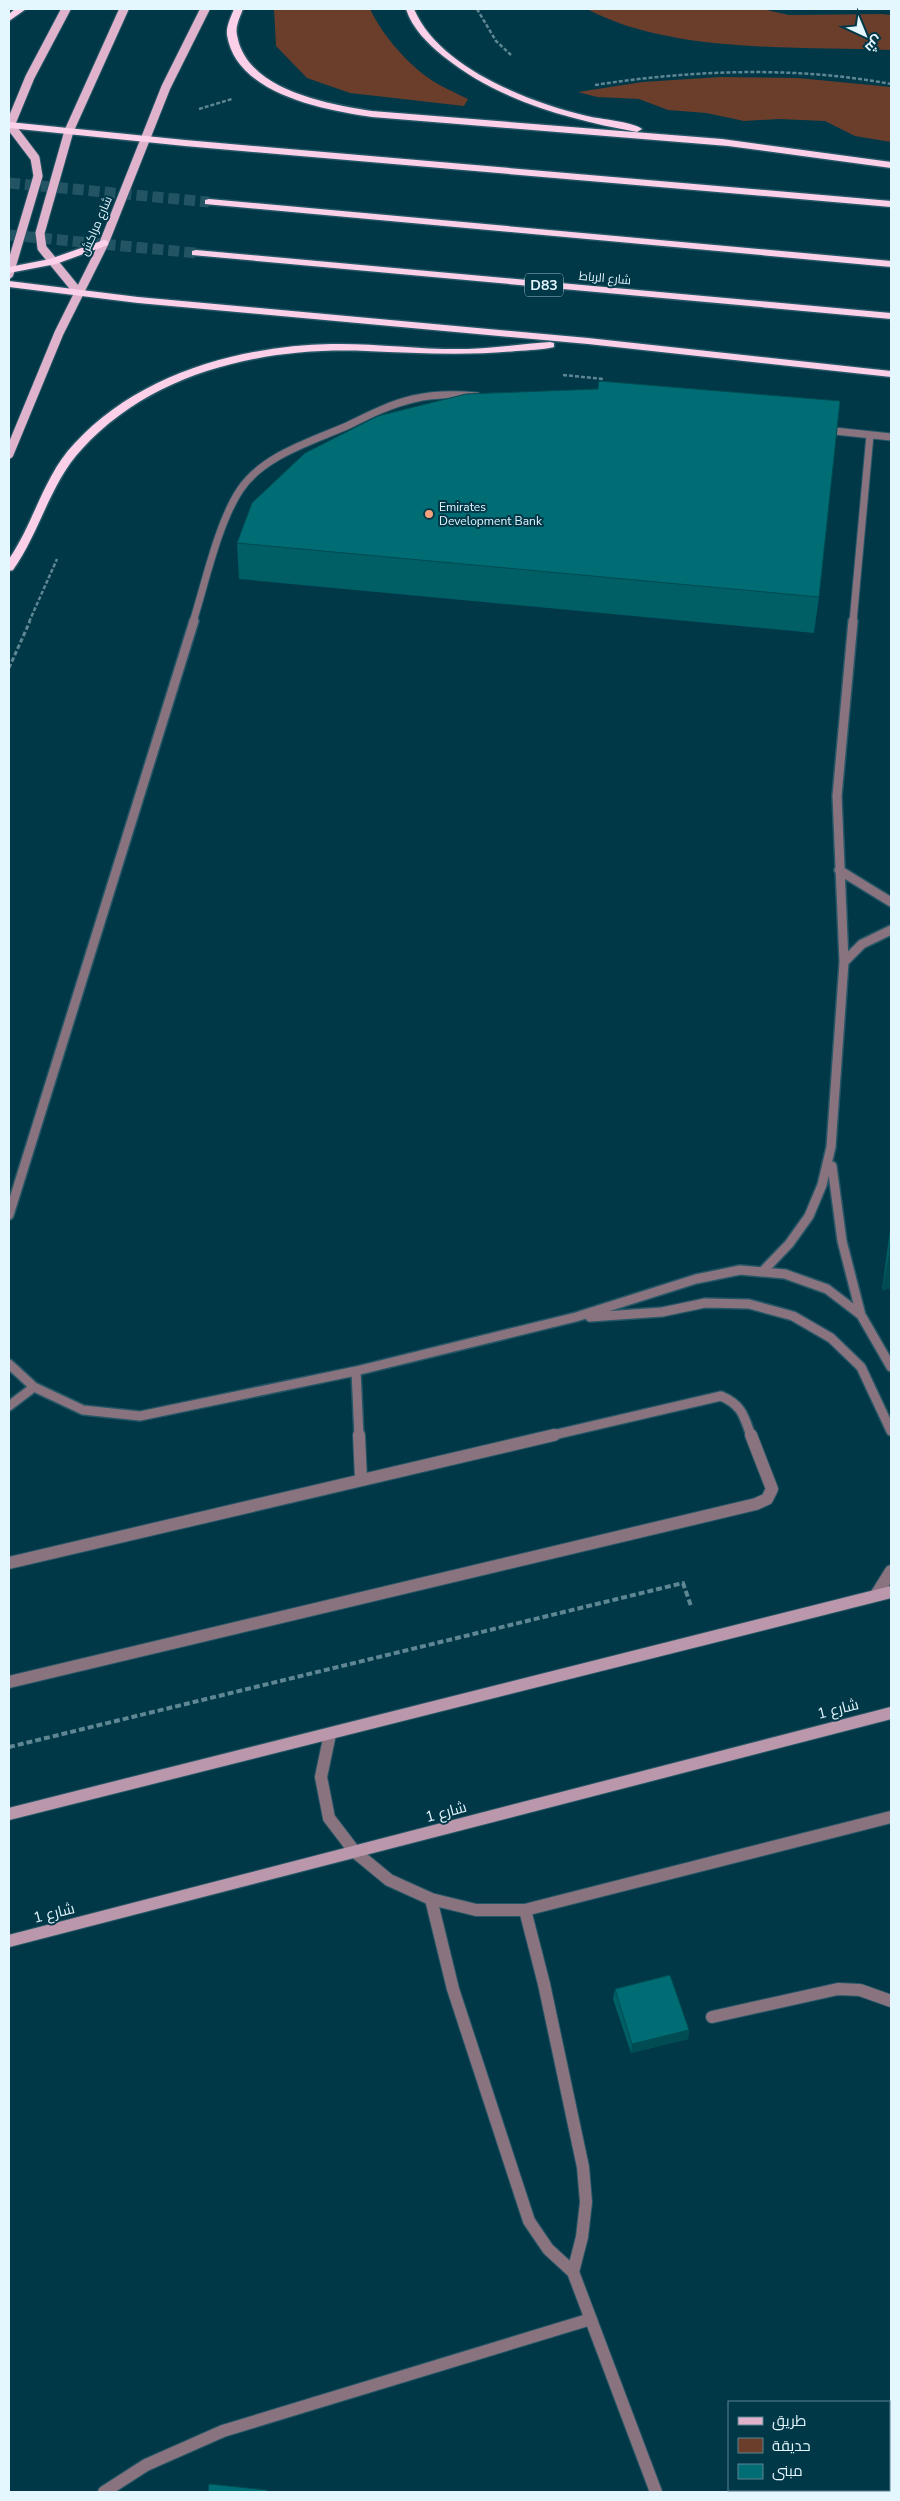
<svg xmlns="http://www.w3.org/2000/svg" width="900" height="2501" viewBox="0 0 900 2501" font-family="'Nunito Sans',Cairo,sans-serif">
<rect width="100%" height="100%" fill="#013848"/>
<path fill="#6b3e2b" d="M274,9h96c12,25 34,51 57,68 12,9 27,15 41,22l-4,7 -114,-13 -43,-15 -31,-32z
M587,9h175l27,6 93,-1 9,1v35c-94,-4 -220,4 -304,-41z
M720,77l78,1 93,9v55l-36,-6 -30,-15 -46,-2 -35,2 -38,-8 -38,-3 -29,-11 -42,-2 -19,-5 65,-10z"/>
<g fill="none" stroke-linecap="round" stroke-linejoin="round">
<path stroke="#235463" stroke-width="11" stroke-dasharray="11 5" stroke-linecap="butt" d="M9,183l200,19
M9,235l187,18"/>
<defs>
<path id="lane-far2" d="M825,430l66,7
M193,622c12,-38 25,-99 47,-132 23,-35 73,-49 109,-65 20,-10 42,-21 64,-26 21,-5 43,-5 64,-3
M853,622l17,-187"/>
<path id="lane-far1" d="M839,870l52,32
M844,962l18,-18 29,-14
M832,1166l10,75 19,74
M9,1215l185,-594
M762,1272l27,-28 20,-28 13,-31 9,-38 13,-185 -7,-166 16,-175
M590,1317l72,-5 43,-9 44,1 44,12 38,22 30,29 30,64
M9,1364l25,23 49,23 57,6 216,-45 220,-54 120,-38 44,-9 45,4 42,15 34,26 30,52
M356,1371l3,65
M9,1406l25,-19
M549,1436l172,-40c21,9 23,20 30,40"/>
<path id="lane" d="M359,1435l2,44
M9,1563l545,-128
M876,1595l15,-24
M9,1682l747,-178 11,-5 5,-10 -21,-54
M330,1734l-9,43 8,41 26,34 34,28 42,19 45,11h49l366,-93
M431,1899l22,90 76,232 19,28 25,23 83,220
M525,1910l19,74 39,183 3,35 -4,35 -9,35
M712,2017l126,-28 22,1 31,11
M104,2492l42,-27 77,-34 368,-112"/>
<path id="secondary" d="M9,1814l882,-222
M9,1941l882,-228"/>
<path id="primary" d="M9,128l21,-51 36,-68
M9,274l29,-98 -3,-18 -25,-33
M78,292l-36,-44 -2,-15 29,-102 55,-122
M9,454l50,-121 45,-90 62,-156 39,-78"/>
<path id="highway" d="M15,9h11l-17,12v-7z
M234,9h9c-3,8 -8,18 -6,26 9,55 90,69 135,76l350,28 169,23v6l-163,-22 -356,-29c-48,-7 -136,-23 -145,-82 -1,-9 4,-18 7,-26z
M406,9h8c25,59 115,93 173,107 12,3 47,6 55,13l-5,3c-69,-13 -138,-31 -194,-76 -15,-12 -31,-28 -37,-47z
M9,122l176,18 706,61v6l-706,-61 -176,-18z
M209,199l682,62v6l-686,-63v-4z
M104,240l4,1v4l-52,19 -47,9v-6l41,-8z
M196,250l695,63v6l-699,-64v-4z
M9,281l129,16 450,41 303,33v6l-303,-33 -450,-41 -129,-16z
M550,342l4,1v4c-12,3 -25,3 -38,4 -50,5 -100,2 -150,0 -102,-4 -213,20 -284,98 -32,34 -42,83 -69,121l-4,1v-12c25,-36 34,-82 65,-115 64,-70 165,-98 257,-100 45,-1 91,6 136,5 28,-1 55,-5 83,-7z"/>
</defs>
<use href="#lane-far2" stroke="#255665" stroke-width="9"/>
<use href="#lane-far1" stroke="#255665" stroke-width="12"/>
<use href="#lane" stroke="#255665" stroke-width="14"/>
<use href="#secondary" stroke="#255665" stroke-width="14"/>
<use href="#primary" stroke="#255665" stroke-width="11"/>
<use href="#highway" stroke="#255665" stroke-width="3"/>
<path stroke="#5e8693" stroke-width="2.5" stroke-dasharray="4 2" stroke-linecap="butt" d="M477,9l19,32 15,14
M595,85c97,-15 199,-19 296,-1
M199,109l33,-10
M563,375l41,4
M29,622l28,-63"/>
<path stroke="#5e8693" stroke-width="3" stroke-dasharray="4.5 2.5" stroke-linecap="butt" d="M9,668l21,-47"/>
<path stroke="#5e8693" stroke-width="4" stroke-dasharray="6 3" stroke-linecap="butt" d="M9,1747l674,-164 8,23"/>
<use href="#lane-far2" stroke="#89737f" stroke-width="7"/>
<use href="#lane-far1" stroke="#89737f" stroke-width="9"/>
<use href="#lane" stroke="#89737f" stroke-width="12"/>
<use href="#secondary" stroke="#ba97ab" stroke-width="12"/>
<use href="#primary" stroke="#e0b3cc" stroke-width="9"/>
<use href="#highway" fill="#fcd0e8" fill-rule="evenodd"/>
</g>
<path fill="#005e65" d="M237,543l582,54 -5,36 -575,-54z
M891,1222v66l-9,2z
M615,1989l74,41 -1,9 -57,14 -18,-54z
M880,2490h4v2h-5z"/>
<path fill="#004c52" d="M889,1255h2v33l-9,2z
M689,2030l-1,9 -57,14 1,-9z"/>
<path fill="#006d75" stroke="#004c52" d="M599,381l241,20 -21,196 -582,-54 15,-40 53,-50 73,-37 88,-22 132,-5z
M891,1237v18h-2z
M670,1975l19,55 -57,14 -17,-55z
M891,2482v10h-7v-2h5v-7z
M209,2484l58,6v2h-59z"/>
<circle fill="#f2a17e" stroke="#013848" stroke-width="2" cx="429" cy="514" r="5"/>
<g text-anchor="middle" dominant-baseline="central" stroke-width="4" stroke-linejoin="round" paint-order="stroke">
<g font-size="12" fill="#e4f6fe" stroke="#013848">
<text transform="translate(96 226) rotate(-67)">شارع مراكش</text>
<text transform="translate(605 278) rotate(5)">شارع الرباط</text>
</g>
<g font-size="12" fill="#e4f6fe" stroke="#013848" text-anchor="start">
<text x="439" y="507">Emirates<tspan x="439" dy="14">Development Bank</tspan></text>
</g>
<rect fill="#013848" stroke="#a0bdc7" stroke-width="1" x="525" y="273.5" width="38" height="23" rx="4"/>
<g font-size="14" font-weight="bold" fill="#e4f6fe">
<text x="544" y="285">D83</text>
</g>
<g font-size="15" fill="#e4f6fe" stroke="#013848">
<text transform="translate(838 1709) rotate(-14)">شارع 1</text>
<text transform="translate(446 1812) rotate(-15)">شارع 1</text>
<text transform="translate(54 1913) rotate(-14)">شارع 1</text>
</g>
</g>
<rect width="900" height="2501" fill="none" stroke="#e4f6fe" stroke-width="20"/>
<rect x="728" y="2401" width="162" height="90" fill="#013848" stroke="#5c8491"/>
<rect x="738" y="2417" width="25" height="8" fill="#e0b3cc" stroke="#5c8491"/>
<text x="772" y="2426" font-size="15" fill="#e4f6fe">طريق</text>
<rect x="738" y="2438" width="25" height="15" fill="#6b3e2b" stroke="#5c8491"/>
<text x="772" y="2451" font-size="15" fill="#e4f6fe">حديقة</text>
<rect x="738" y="2464" width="25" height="15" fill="#006d75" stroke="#5c8491"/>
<text x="772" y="2476" font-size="15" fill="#e4f6fe">مبنى</text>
<g transform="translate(865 35) rotate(136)" stroke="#013848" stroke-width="4" paint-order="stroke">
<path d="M0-4L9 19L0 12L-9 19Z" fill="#e4f6fe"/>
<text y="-8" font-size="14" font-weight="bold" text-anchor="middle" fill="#e4f6fe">ش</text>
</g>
</svg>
